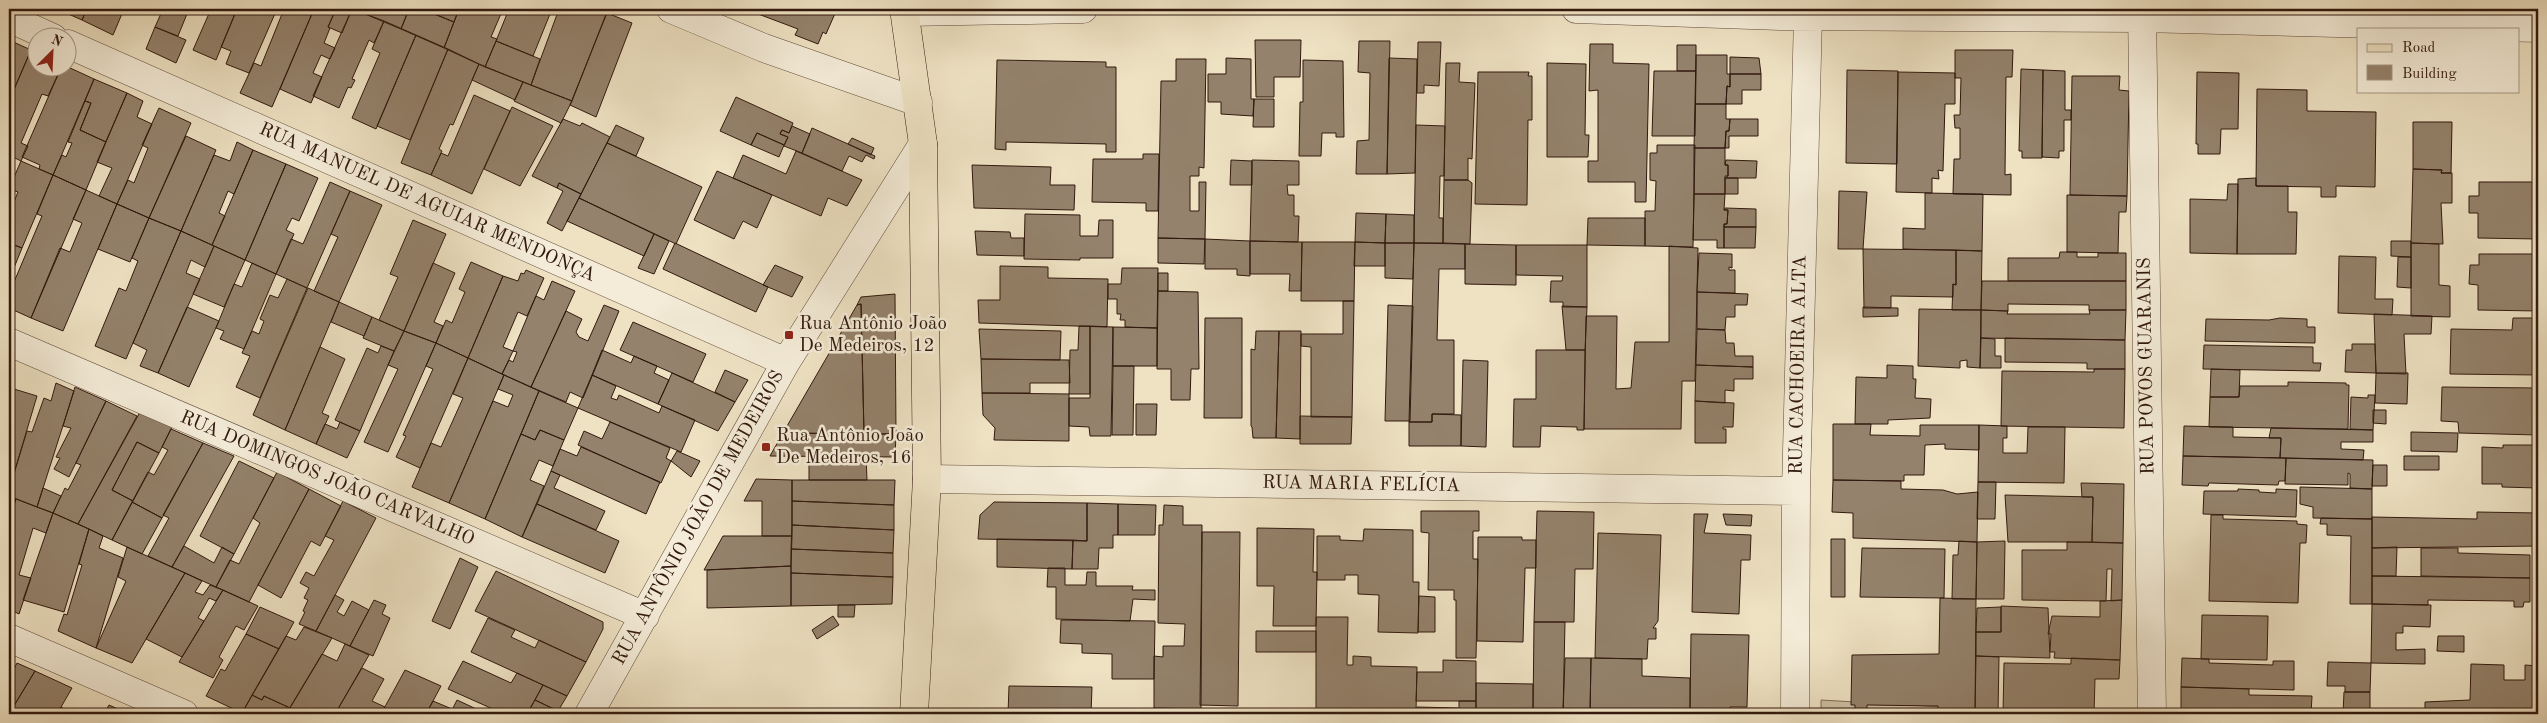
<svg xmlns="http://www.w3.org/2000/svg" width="2547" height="723" viewBox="0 0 2547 723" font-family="'Old Standard TT',serif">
<rect width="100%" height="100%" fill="#eee2c3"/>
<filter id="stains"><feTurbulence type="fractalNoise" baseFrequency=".004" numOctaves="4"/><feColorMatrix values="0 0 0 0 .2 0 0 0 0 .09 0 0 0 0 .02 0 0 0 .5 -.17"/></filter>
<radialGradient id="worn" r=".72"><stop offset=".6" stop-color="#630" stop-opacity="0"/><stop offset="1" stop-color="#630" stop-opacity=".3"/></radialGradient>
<path fill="#cec0a4" stroke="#806c59" d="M1821,700l241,14h-241z"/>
<path fill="#94826c" stroke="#32190e" d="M57,9h30l-5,11z
M87,9h37l-11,26 -31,-15z
M163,9h26l-11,27 -23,-9z
M211,9h26l-21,51 -23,-10z
M237,9h40l-28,64 -23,-9 5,-13 -10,-4z
M276,9h38l-42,98 -32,-14 14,-30 7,3 21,-52 -7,-3z
M314,9h22l-8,18 2,1 -6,15 11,5 -5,11 -9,-4 -8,18 9,4 -11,26 -31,-14z
M336,9h16l-10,24 -14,-6z
M352,9l32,12 -10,22 -5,-3 -17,39 3,1 -4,8 -3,-1 -9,21 -26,-12z
M359,9h36l12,5 -6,15 -43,-18z
M409,9h13l32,13 -10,26 -43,-19z
M422,9h37l-5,13z
M459,9h44l-12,28 6,2 -12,28 -41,-19z
M509,9h43l-19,47 -37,-15z
M559,9h49l-36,92 -41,-16z
M745,9h92l-11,25 -3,-2 -5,12 -23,-9 3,-6z
M607,13l25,10 -36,94 -26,-12z
M384,21l32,14 -40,94 -24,-11 28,-65 -8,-4z
M155,27l31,13 -10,23 -30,-14z
M416,35l32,14 -38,91 -33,-14z
M9,40l22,10 -22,51z
M1255,40h46l-1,37h-26v20h-18z
M496,41l44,18 -9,26 -46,-18z
M1359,41h31l-3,133h-31l1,-33 12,-1 1,-67 -12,-1z
M1418,42h23l-2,44 -15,-1v8h-7z
M1590,44h23v19l36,1 -3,138h-11v-20h-47v-21h10v-71l-9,1z
M1677,45h19v26h-19z
M448,49l31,15 -26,61 -3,-1 -11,25 3,2 -11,24 -30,-12z
M31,50l7,3v15h23l-13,28 -6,-2 -21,49 7,3 -7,15 -12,-6v-54z
M1955,50h58l-1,27h-6l-1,98 6,-1v21l-58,-1 1,-35h6v-31h-5l-1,-13h6l1,-37h-6z
M1696,55h31v19h3v13l-3,-1 -1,18h-31z
M1730,57l29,1 2,16h-31z
M1226,58l25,1v40h3l-1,17 -32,-2v-12h-13v-28h18z
M1389,58l28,1 -2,114 -28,1z
M1176,59h30l-2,109 -5,-1v9h-9v35h9v-29h7l-1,57 -47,-1 3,-157h15z
M997,60l109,2v5h10v85h-10v-8l-100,-2v8l-11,-1z
M1303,60l40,1 1,76h-8v-4h-14l-1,23h-22l1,-54h3z
M1446,63h14l-1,19 16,1 -3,76 -4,-1v22h-24z
M1547,63l39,1 -1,71h4l-1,22h-41z
M479,64l44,18 -8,18 -43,-20z
M68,67l26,12 -41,96 -14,-6 1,-4 -18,-8 39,-89z
M2021,69l22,1 -1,88h-20v-7h-3z
M1847,70l51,1 -1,93 -51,-1z
M2043,70l22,1v39h6v10h-7v31h-5v7l-17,-1z
M1654,71h42l-1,65h-43z
M1478,72h51l-1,4h4v44h-4l-1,85 -52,-1z
M1898,72l57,1v31h-10l-2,67 -5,-1 1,9 -7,-1v15l-36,-1z
M2197,72l42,1 -1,56h-17l-1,25h-22v-10h-2z
M1730,74h31v16h-19v14h-16l1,-18 3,1z
M2072,76h48l-1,14 10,1 -2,105 -57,-1z
M94,79l33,14 -21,49 -26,-12 11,-27 -6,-2z
M523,82l49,19 -11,22 -47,-22z
M2257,89l50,1v21l69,1 -1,75 -39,-1v11h-15v-10l-65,-1z
M127,93l16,8 -6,16 15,7 -35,80 -18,-8 13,-28 -15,-6z
M474,95l36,16 -38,83 -41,-19 10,-22 7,3z
M736,97l57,26 -4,10 -7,-3 -2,4 8,3 -4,8 -27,-12 -6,12 -31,-14z
M1254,99h20v28h-21z
M85,101l6,2 -11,27 26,12 -20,48 -33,-15 9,-20 4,2 6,-14 -4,-1z
M1695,104h31v15h4l-1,12h-3l-1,17h-31z
M512,107l41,19 -33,60 -36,-17z
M159,108l32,15 -42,95 -32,-14 11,-24 6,3 14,-35 -6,-3z
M563,119l17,7 2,-3 28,14 -29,57 -22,-11 -2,5 -25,-12z
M1730,119h28v17h-29v12h-4l1,-17h3z
M2413,122h39l-1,51h-10l1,-3 -29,-1z
M616,125l28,13 -8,18 -29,-13z
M1416,125l29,1 -1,50h-4l-1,42h4v25h-29z
M792,126l18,8 -8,19 -18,-7 4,-9 -8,-3 2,-4 7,3z
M812,128l63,28 -1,3 -8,-4 -4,7 -13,-6 -7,15 -40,-18z
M757,133l27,12 -5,12 -28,-12z
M186,136l30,14 -35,81 -32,-13z
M852,138l22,10 -3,7 -23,-11z
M237,142l16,8 -19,44 -6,-3 -9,22 6,3 -13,29 -31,-14 33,-76 16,6z
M607,143l95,44 -26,57 -97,-46z
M1657,145h38l-2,102 -48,-1v-35h10l1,-30 -6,-1v-27h7z
M1694,148h31v17h3v11h-3v18h-31z
M253,150l33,14 -41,96 -33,-15z
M796,151l66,29 -15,26 -19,-8 -7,18 -88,-38 10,-23 43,19z
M1143,154h16l-1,57h-12v-8l-54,-1 1,-43h50z
M1231,160l21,1v24h-22z
M1252,160l47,1v24h-12l1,10h6v21h5l-1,26 -48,-1z
M1726,160l31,1 -1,17h-31l3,-2v-11h-3z
M21,161l32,14 -31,73 -13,-5v-29l9,-22 -9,-3z
M286,164l32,14 -19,43 -7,-3 -6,12 8,4 -18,40 -31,-14z
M972,165l79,2 -1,18h25l-1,25 -100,-2z
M2413,169l29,1 -1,3h11v30h-11l2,41 -32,-1z
M717,171l55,24 -15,33 -14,-7 -9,18 -40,-19z
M53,175l33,15 -55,128 -22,-10v-28l5,2 28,-66 -5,-2z
M1725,178h13v16h-13z
M2256,178v8h32v26h9l-1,42h-59l1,-75z
M1444,180h24l4,3 -2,61 -27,-1z
M330,182l20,9 -43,97 -31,-14 15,-35 12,5z
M2479,182h59v57l-60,-1v-25h-9v-17h10z
M559,183l22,11 -19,37 -15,-8 16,-32 -6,-3z
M2228,184h10l-1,70 -47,-1v-54l37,1z
M86,190l31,14 -54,127 -32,-13 29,-70 10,4 12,-29 -9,-4z
M350,191l32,14 -43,97 -25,-11 24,-54 -7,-3z
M1839,191l28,1 -4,57h-25z
M1925,193l58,1 -1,57 -79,-2v-21l22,1z
M1694,194h31l-1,16h4l-1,14h-3v24h-7v-8h-24z
M2067,195l60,1 -1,16h-7l-1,41 -51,-1z
M579,198l75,36 -10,22 -77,-35z
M117,204l32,14 -19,44 -32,-13z
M1725,208l31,1v18h-32v-3h3l1,-14h-4z
M1356,213l30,1 -1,29 -30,-1z
M1025,214l55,1v21h18l1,-16h14v38h-33v2l-56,-1z
M1386,214l28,1v28h-29z
M149,218l32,13 -55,128 -31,-13 24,-58 7,3 12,-30 -6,-3z
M1588,218h57v28l-58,-1z
M413,220l33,14 -42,97 -25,-11 19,-43 -8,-3z
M1724,227h32l-1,21h-31z
M181,231l33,15 -9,21 -14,-7 -5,13 14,6 -42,94 -18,-7 7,-16 -14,-7z
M975,231l35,1 1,6h13v18l-47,-1z
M654,234l15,7 -15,33 -16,-6z
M1158,238l47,1 -1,25 -46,-1z
M1205,239l45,2v35l-13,-1v-6h-32z
M1250,241l52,1 -1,49h-12l1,-17h-40z
M2391,241h20v16l-20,-1z
M1302,242h53l-1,59h-53z
M1355,242l30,1v23h-31z
M9,243l13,5 -13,32z
M675,243l93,44 -12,25 -93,-43z
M1385,243h29l-1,36 -28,-1z
M1414,243l51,1v25h-26l-2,71h17v74h-22v8h-23z
M2411,243l28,1v41l11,1v31l-39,-1z
M1465,244l51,1v40l-51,-1z
M1516,245h71v62h-24v-5h-13l1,-21h11l1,-5 -47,-1z
M214,246l31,14 -21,47 -31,-13z
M1669,246l29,2 -3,133h-13l-1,48h-97l2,-113h31l-1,73 15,-1 4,-46h34z
M1863,249l93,1v35l-3,-1v13l-62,-1v12h-27z
M1956,250l26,1 -1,59h-29l1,-26 3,1z
M2060,252h17v5h21v-4h28v28h-118v-23h51z
M1699,253l33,1v14l-3,-1v3h6v23l-38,-1z
M2479,254h59v57l-60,-1v-25l-9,-1 1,-19h9z
M2339,256l37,1 -1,42h18l-1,16 -54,-2z
M2398,257h13v31l-14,-1z
M471,262l32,14 -35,82 -32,-15 10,-23 6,3 13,-31 -6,-3z
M252,263l24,11 -32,75 -24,-10 4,-8 -8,-3 18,-44 8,3z
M433,263l22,10 -21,49 9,4 -7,17 -32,-12z
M775,265l28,12 -11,20 -29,-12z
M1000,266l48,1v11l60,1 -1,48 -128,-4 -1,-23h22z
M1122,268h36l-1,60 -32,-1v-7h-5l1,-6h-4v-15h-9v-15h13z
M526,270l18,8 -17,38 -9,-4 -15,35 10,4 -11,23 -34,-16 35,-82 15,5 3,-8 3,1z
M1158,273h10v18h-10z
M287,279l20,9 -47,110 -24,-11 14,-31 -8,-3 10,-22 7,3 5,-13 -4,-2 10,-24 8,3z
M552,281l23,10 -44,96 -29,-13 7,-14 4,2 4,-10 -4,-1 23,-55 8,4z
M1982,281h144v29h-37v-5l-81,-1v7l-27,-1z
M308,288l31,14 -54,128 -32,-15z
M1158,291l40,1 1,77h-8l-1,31h-19v-31h-14z
M1697,292l51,2 -1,11h-12v12h-9l-1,13 -28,-1z
M895,294l1,140h-32l-3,-130 -4,1 4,-8z
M1343,301h11l-2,116h-41v-70l-10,-1v-12h42z
M339,302l33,15 -8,19 -33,-14z
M861,304l3,130 -81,-1 74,-128z
M604,305l15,6 -36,87 -13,-6 -4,10 -35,-15 35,-76 16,8 -6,13 3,5 9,4z
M1388,305l25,1 -3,115h-25z
M1562,306l25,1 -2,43h-19z
M187,307l32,14 -30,66 -31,-14z
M1863,307l35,1v8l-35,1z
M1919,309l62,1 -1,58 -13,-1v-7l-7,1v7l-42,-2z
M1981,310l27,1 -1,3h83l-1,-4h37l-1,30 -144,-2z
M2374,314l58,2 -1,18h-27l2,40 -30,-1z
M372,317l32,14 -10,20 -31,-13z
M1205,318h37v100h-38z
M2280,318l27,1v8h8v16l-110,-2 1,-22 63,1z
M2513,318h25v57l-88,-1 1,-45 61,1z
M633,322l73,32 -13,28 -73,-32z
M1079,326h11v68h-21l1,-44h8z
M1090,326l23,1 -2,109h-21l-1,-9 -20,-1v-28h21z
M1113,327l44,1v38h-44z
M979,329l82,2 -1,29 -79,-1z
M1697,329l28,1 1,13h8l1,13h18v11l-57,-2z
M404,331l32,12 -48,109 -24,-10 34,-73 -10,-4z
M1256,331h23l-3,107h-23l-1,-11 -1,-1v-77l4,1z
M1279,331h22l-1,108 -24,-1z
M1981,338l14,1v17h6v12h-21z
M2005,338l120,2v29h-38v-6l-82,-1z
M436,343l32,15 -48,110 -24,-11 10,-21 -3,-1 30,-66 -7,-3z
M2352,344h23l1,29 -31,-1 1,-22h6z
M2204,345l109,2v16h8l-1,8 -117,-2z
M381,346l13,5 -34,80 -25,-11 32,-72 11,5z
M320,347l25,12 -23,54 7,3 -13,28 -31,-14z
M602,350l29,13 3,-7 23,10 -3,7 15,7 -11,24 -66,-29z
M1536,350h49l-1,80h-7v-3l-36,-1 -1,21h-27l1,-48h22z
M468,358l36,17 -55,128 -37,-16 19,-44 10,4 22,-49 -10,-4z
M981,359l88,1 1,23h-40v10h-48z
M1463,360l25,1 -2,86 -25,-1z
M1696,365l57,2v12h-19v12l-9,-1v13l-30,-2z
M1887,365l26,1v13h3l-1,19 16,1 -1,19 -42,2v4h-33l1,-47 31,1z
M1113,366h21l-1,69h-21z
M2094,369h31l-1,59 -123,-2 1,-55 92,1z
M2211,369l29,1 -1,27h-29z
M725,370l23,10 -13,22 -20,-10z
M672,373l63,29 -17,29 -60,-27z
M2376,373h32l-1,31 -32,-1z
M504,375l35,16 -54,128 -36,-16 44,-102 15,6 5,-12 -15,-6z
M592,375l24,11 -5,12 6,2 2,-5 40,18 3,-7 33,14 -14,32 -103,-44z
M2288,382l58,1v2h3l-1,44 -139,-2 1,-30h29l1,-11h48z
M56,383l18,8 -37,116 -28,-11v-6l18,-59 5,1 12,-34 7,3z
M75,387l31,14 -37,76 -15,-8 6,-11 -4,-1 15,-29 -8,-2z
M2442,387l96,1v47l-79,-2 -1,-11 -17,-1z
M14,389l23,7 -28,94v-83z
M539,391l39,17 -14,32 -24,-10 -5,10 -14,-6z
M982,393l87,1v47l-75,-1 1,-12 -12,-13z
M2368,395h7l-2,35 -23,-1 1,-32 17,1z
M106,401l31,15 -59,108 -25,-11 12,-25 3,2 13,-25 -5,-2z
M1695,401l39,2 -1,24h-10v2h3v14h-31z
M1136,404h21l-1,31h-20z
M2373,410h13v14l-13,-1z
M140,412l32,15 -13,26 -22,-11 -25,48 21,11 -21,39 -34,-16z
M1432,414l29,1v31h-52v-24h23z
M1300,416l52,1 -1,27h-51z
M340,422l20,9 -13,27 -31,-14 9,-20 12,5z
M610,422l60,26 -4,10 5,3 -10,22 -83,-38 6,-14 18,8z
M1833,424h38l-1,11 50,1v-11h59v25l-34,-1v-5l-20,1 -1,30h-20v6l-71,-1z
M1979,425l28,1v12h-4v15h24l1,-26h37l-1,56 -86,-1z
M2184,426l49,1v10l48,1 -1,20 -97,-2z
M2271,428l102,2v12h-32v7l23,1 -1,10 -83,-2 1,-20h-12z
M171,429l32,14 -41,75 -30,-16 16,-30 6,3 14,-25 -6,-3z
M540,430l24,10 -11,26 -14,-6 -9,20 14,6 -22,51 -37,-18 36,-85 14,6z
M2411,432l47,1 -1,19 -46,-1z
M783,433l113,1 -1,23 -125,-1z
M137,442l22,11 -26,48 -21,-11z
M203,443l31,13 -62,111 -24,-11 21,-38 -6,-3z
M2503,445h35v43l-36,-1v-3h-20v-37l21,1z
M581,447l79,35 -14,32 -95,-43 9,-22 17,7z
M677,451l23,10 -9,16 -20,-16z
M809,456h57l1,24h-58z
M2183,456l103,2 -1,23h-6l-1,4 -69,-2 -1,3 -26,-1z
M2404,456h35v14h-35z
M2286,458l87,2 -1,29 -22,-1v-14l-2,-1v12l-63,-1z
M239,461l35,17 -40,76 -34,-18z
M2373,465h14v21h-15z
M551,471l9,4 -6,13 51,23 -9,19 -59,-26z
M277,472l32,17 -60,113 -33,-15 14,-27 9,4 21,-41 -7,-5z
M756,479l36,1v56h-30v-35h-18z
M792,480h103l-1,25 -102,-4z
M1833,480l68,1v8l42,1 14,4 21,-2 -1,50 -124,-4v-25l-21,-1z
M1978,482h18l-1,37h-18z
M2081,483l43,1 -1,59 -31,-1 1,-45h-11z
M2300,487l72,2v30l-59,-1v-11l-13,-3z
M43,488l18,8 -8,17 -16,-6z
M309,489l32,17 -21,40 -9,-5 -30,57 -23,-13z
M2238,489l21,1v2l17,1v-4l21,1 -1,27 -93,-3 1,-23h34z
M2005,495l88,2 -1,45h-84z
M9,496l7,3 -7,21z
M16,499l37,14 -7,20 -13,-5 -14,47 12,3 -12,36 -10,-5v-89z
M343,501l33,17 -60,113 -17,-7 6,-12 -2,-1 5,-11 -4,-2 5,-10 -9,-5 6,-11 8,4 20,-36 -9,-4z
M792,501l102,4v25l-102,-5z
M132,502l30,16 -20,36 -30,-14z
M994,502l93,1v38l-109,-2 2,-24z
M1087,503l31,1v31h-5v13h-14l-1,21h-26l1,-29 14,1z
M537,504l82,37 -14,32 -83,-36z
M1118,504l38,1 -1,30h-37z
M1164,505l19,1v19h19l-1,184 -47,-1v-52l9,1v-11h21l1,-22 -27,-1 1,-98h4z
M1421,511h58v20h-6v28h5l-2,99h-20v-58h-2v-10h-26l1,-57 -8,-1z
M1537,511l57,1 -1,57h-18l-1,53h-40z
M2477,512l61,1v33l-166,2v-31l105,2z
M53,513l36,16 -25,83 -41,-12z
M1694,514h14l-4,19 47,2 -1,25h-9l-2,54 -47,-2z
M1723,514l29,1 -1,11 -25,-1z
M2211,515h12v4l74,2v3l10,1 -1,18h-6l-2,60 -89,-2z
M2321,518l51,1v85h-22l1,-68 -24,-1v-11h-7z
M792,525l102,5 -1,23 -102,-4z
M1257,528l57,1 -1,43h4l-1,54h-43l1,-40h-17z
M89,529l14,7 -4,12 24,10 -27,90 -38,-17 6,-17 3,1 15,-50 -3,-1z
M1364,529l49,1v52h6l-1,51 -40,-1 1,-37 -21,-1v-19h-13v5h-28v-44h23v4l23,1z
M1202,532h38l-2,174 -38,-1z
M1598,533l63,2 -3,86 -5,7h3v11h-8l-1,20 -52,-1z
M723,536h69l-1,30 -87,4z
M1478,537h44v3h14v28h-11l-2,74 -46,-1z
M997,539l76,1 -1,29 -75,-2z
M1831,539h14v58h-14z
M1959,541l18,1 -1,57h-24l1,-44h5z
M2005,541l-1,58h-28l1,-57z
M2067,542l56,1 -1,57 -11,1 1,-32h-5l-1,32 -84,-1v-50h45z
M184,546l30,17 8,-16 12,7 -18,33 -44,-20z
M127,547l58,26 -53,90 -36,-15 30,-67 -8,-4z
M2397,547l-1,29h-24v-28z
M1862,548l83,1 -1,49 -84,-1z
M2421,548h37v5l72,2v23l-109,-2z
M791,549l102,4v24l-102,-4z
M460,558l18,9 -28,62 -18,-8z
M791,566v40l-84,2v-38z
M1048,568h17v17h21l1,-13h9v14h37l-1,4h23v10l-22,-1 -3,22 -74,-2v-32h-9z
M496,571l107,51v7l-17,33 -111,-51z
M185,573l17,8 -7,11 8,3 7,-10 13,5 -7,11 -7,-3 -11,20 6,3 -22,36 -36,-18z
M791,573l102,4 -1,27 -101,2z
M2372,576l158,2v24h-6l-1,5h-9v-6l-86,-1v5l-56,-1z
M223,590l35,16 -14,24 -8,-4 -17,31 4,3 -10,18 -34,-16z
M335,595l9,5 -7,12 7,4 8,-15 17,9 -19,36 -34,-15z
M1419,596l16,1v35h-17z
M1940,598l36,1 -1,115h-37v-8l-71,-1v8l-12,-1v-7h-4l1,-50 87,-1z
M374,600l12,5 -4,9 8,4 -17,38 -23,-10z
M2122,600l-2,60 -66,-2 1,-6h-5l1,-18h-3l4,-18 48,1v-16z
M2372,604l59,1 -1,22 -27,-1v7h-7v17l29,-1v15l-54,-1z
M838,605h17l-1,12h-16z
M2001,606l47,2 2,50 -74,-2v-24h25z
M260,607l34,15 -15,27 -33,-15z
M2001,607v25h-25l1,-24z
M2202,615l66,1 -1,44 -66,-1z
M833,616l6,9 -22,14 -5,-9z
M1316,617h32l-1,48h6v-9l18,1v9l46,1 -1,45 -100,-1z
M488,618l27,12 -4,7 24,11 4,-8 47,22 -19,34 -96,-44z
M1061,620l94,1 -1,58h-42v-25l-30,-1v-9l-22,-1z
M1534,622h31l-2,92h-30z
M304,627l28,11 -42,70 -26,-12 -2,4 -10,-5 34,-59 10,4z
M1256,631h60v21h-60z
M246,634l33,15 -37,64 -36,-17 15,-27 4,2z
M1691,634l58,1 -2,72h-17v7h-40z
M2438,636h26v16l-27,-1z
M345,644l24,11 -34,59h-49l36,-60 15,7z
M1976,656l23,1 -1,57h-23z
M1565,658h26l-1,56h-27z
M1591,658l51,1v17l48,2v36h-100z
M2071,658l49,2 -1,19h-24l-1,35h-91l1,-51 67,1z
M2182,658l27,1v4l64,2v-4h21v29l-113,-3z
M1443,660l33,1v40h-60l1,-29h26z
M463,661l48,22 6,-10 26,12 -16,29h-23l-56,-25z
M2328,662l43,1 -1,29h-25v-6h-18z
M17,663l18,8 -26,43v-35z
M2471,664l33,1v15h21v-15l13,1v48h-113v-12l45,-2z
M362,668l22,11 -12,22 13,6 -4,7h-46z
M405,670l36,16 -15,28h-45z
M35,671l37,17 -15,26h-48z
M1476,683l57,1v30l-57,-2z
M543,685l24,11 -9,15 -23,-11z
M1009,686l83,1 -1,27h-83z
M2181,687l68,2v6l63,1 -1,18h-130z
M2344,692h26v22h-27z
M252,695l10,5 2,-4 26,12 -4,6 -44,-1z
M457,700l30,14h-37z
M535,700l23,11 -2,3h-29z
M433,701l19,8 -2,5h-24z
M1459,701h17v11h-17z
M109,705l20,9h-25z
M61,707l12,7h-16z
M1417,707l41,1 1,6h-43z
M1201,709l115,2v3h-115z
M1316,711l51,1v2h-51z
M1367,712h49v2h-49z
M1459,712h17l42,2h-59z"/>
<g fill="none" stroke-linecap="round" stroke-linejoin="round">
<defs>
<path id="minor" d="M671,9l93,39 154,54
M1576,9l205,7 361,2 396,10
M2142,9l10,705
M905,12l178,-3
M9,18l44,20
M68,44l718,318
M9,342l636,274
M927,479l869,12
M9,638l175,76
M589,714l197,-352 137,-218
M1795,714l1,-223 12,-475"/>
<path id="major" d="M904,9l19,135 4,335 -13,235"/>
</defs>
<use href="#minor" stroke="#614b3b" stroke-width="29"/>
<use href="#major" stroke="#32190e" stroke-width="29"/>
<use href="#minor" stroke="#f4ecd8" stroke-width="28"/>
<use href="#major" stroke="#eee2c3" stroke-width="28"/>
</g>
<g fill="#8f2418" stroke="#f4ecd8" stroke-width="2">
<rect x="784" y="330" width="10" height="10" rx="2.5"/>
<rect x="761" y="442" width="10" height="10" rx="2.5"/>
</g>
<g text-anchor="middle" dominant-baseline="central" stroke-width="5" stroke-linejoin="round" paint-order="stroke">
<g font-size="19" fill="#32190e" stroke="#f4ecd8">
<text transform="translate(427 203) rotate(24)">RUA MANUEL DE AGUIAR MENDONÇA</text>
<text transform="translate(1799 365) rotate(-89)">RUA CACHOEIRA ALTA</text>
<text transform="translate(2147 366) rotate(-91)">RUA POVOS GUARANIS</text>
<text transform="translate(327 479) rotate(23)">RUA DOMINGOS JOÃO CARVALHO</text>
<text transform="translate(1361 485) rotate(1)">RUA MARIA FELÍCIA</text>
<text transform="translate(699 518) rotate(-61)">RUA ANTÔNIO JOÃO DE MEDEIROS</text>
</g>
<g font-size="19" fill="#32190e" stroke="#f4ecd8" text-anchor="start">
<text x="799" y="324">Rua Antônio João<tspan x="799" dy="22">De Medeiros, 12</tspan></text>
<text x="776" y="436">Rua Antônio João<tspan x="776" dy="22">De Medeiros, 16</tspan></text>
</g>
</g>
<rect width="2547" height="723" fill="none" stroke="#eee2c3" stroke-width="30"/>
<rect x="10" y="10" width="2527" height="703" fill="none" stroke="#32190e" stroke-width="2.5"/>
<rect x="15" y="15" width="2517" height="693" fill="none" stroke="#32190e"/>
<rect x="2357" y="28" width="162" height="65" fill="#f4ecd8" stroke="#a69887"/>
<rect x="2367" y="44" width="25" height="8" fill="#eee2c3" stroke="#a69887"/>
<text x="2402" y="52" font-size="15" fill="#32190e">Road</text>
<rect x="2367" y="65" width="25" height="15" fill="#94826c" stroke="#a69887"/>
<text x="2402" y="78" font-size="15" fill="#32190e">Building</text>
<g transform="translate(52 52) rotate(24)"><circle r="24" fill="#f4ecd8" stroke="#a69887"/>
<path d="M0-4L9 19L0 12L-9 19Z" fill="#8f2418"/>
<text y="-8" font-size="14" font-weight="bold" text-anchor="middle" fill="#32190e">N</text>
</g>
<rect width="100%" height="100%" filter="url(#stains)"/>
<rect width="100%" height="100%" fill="url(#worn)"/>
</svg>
